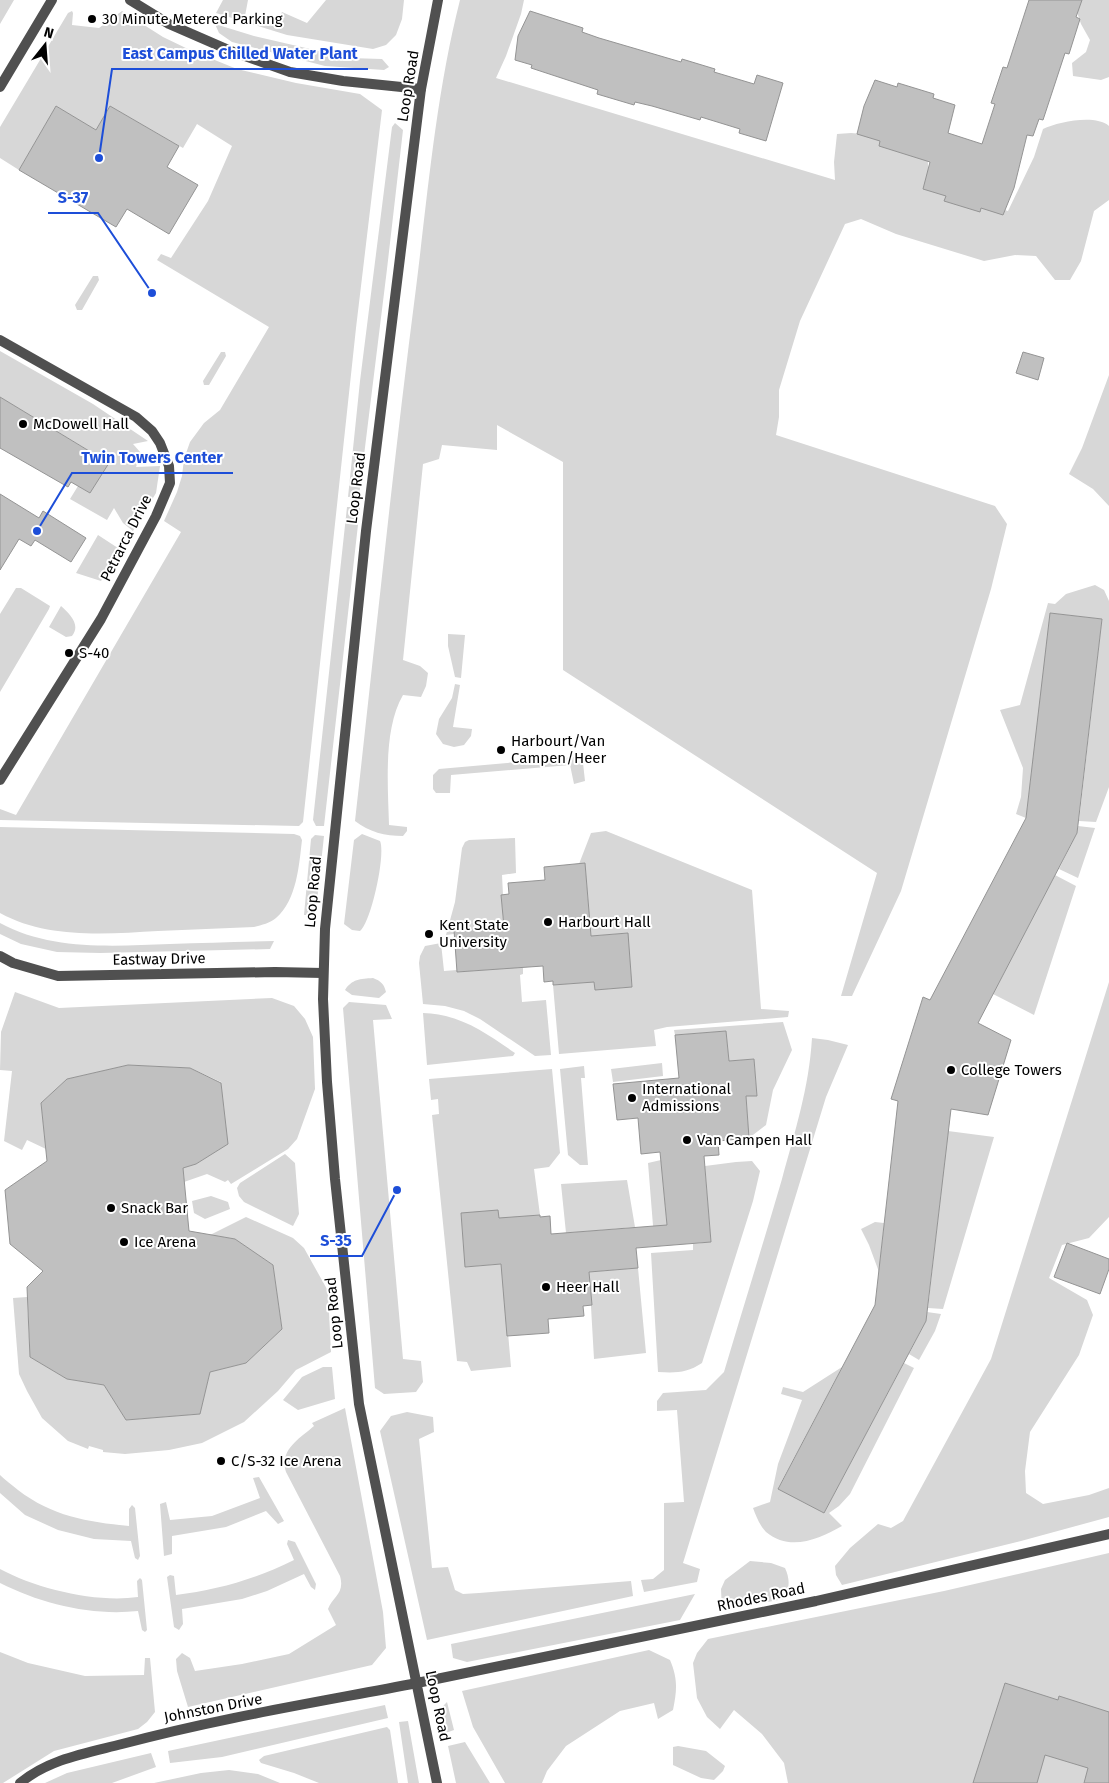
<svg xmlns="http://www.w3.org/2000/svg" width="1109" height="1783" viewBox="0 0 1109 1783" font-family="'Fira Sans',sans-serif">
<rect width="100%" height="100%" fill="#fff"/>
<path fill="#d7d7d7" d="M0,0h14l-14,24z
M223,0h25l-3,16 31,8 6,-12 25,11 19,-23h78l-2,19 -6,16 -10,10 -13,4 -86,-14 -71,-22z
M460,0h64l-3,14 -15,42 -10,22 339,102 -1,-18 3,-28 14,-1 38,3 38,15 3,40 22,3 56,17 26,-54 9,-28c15,-7 52,-15 66,-3v74l-15,11 -13,50 -11,19h-15l-19,-24 -21,-1 -31,6 -88,-27 -35,-15 -16,5 -45,97 -21,69v27l-3,18 219,71 12,18 -16,65 -90,302 -49,105h-11l36,-123 -314,-203v-208l-66,-37v25l-55,-5 -3,14 -16,5 -20,196 17,6 8,7 -2,13 -5,11 -18,-2c-20,34 -15,91 -14,130l18,2v4l-4,5c-18,0 -34,-4 -48,-15 20,-178 38,-356 61,-533 12,-96 20,-194 44,-288z
M1073,0h36v77l-8,3 -28,-4 -1,-13 14,-11 4,-12 -9,-16z
M72,11l1,2 -1,12 27,3 23,-17 41,26 27,13 47,19 59,14 64,11 22,16 -26,218 -53,494 -4,4 -299,-6v-11l16,6 165,-283 -17,-11 13,-29 5,-16 2,-17 6,-17 14,-19 16,-13 49,-83 -112,-67 4,-6 10,4 37,-57 24,-55 -35,-22 -14,24 -73,-42 -14,24 -40,-24 -37,64 -19,-12v-31l68,-114z
M215,24l39,12 95,22 33,1 7,8 -5,3 -59,-4 -93,-24 -13,-9z
M395,123l8,7 -16,139 -28,227 -11,1 12,-116 32,-254z
M93,276h5l1,4 -17,30h-5l-2,-5z
M0,351l93,53 55,37 -15,3 8,9 -5,14 24,-1 -4,27 -23,38 -10,-8 -9,-15 -7,12 -37,-21 8,-13 12,7 18,-31 -108,-65z
M221,352h4l1,4 -17,29h-5l-1,-4z
M1109,375v131l-16,-17 -24,-15 13,-26z
M347,507h13l-36,319h-8l-3,-6z
M98,535l23,15 -20,31 -25,-8z
M1095,585l9,5 5,11v186l-13,35 -17,-1 23,-202 -51,-6 -25,205 -10,-4 5,-17 2,-29 -23,-58 20,-5 28,-102 7,1 11,-10z
M16,588h5l29,18 -1,3 -49,83v-78z
M61,606c9,8 20,19 11,30l-6,1 -17,-10z
M448,634l17,1 -4,43 -6,-1 -7,-31z
M455,684l5,1 -7,42 19,2 -1,7 -7,9 -10,2 -11,-3 -7,-10 3,-15 13,-21z
M574,757l9,6 2,18 -11,3 -4,-19 -119,10 -1,18h-14l-3,-4v-14l6,-6z
M1078,826l17,2 -17,50 -19,-9 18,-36z
M0,827l294,7 6,2 2,4c-3,25 -5,60 -26,78 -6,5 -14,7 -22,9 -32,1 -64,3 -96,4 -52,3 -111,8 -158,-18z
M606,831l146,59 9,119 28,2 -1,6 -121,10 -13,3 2,16 -97,8 -6,-69 25,-2 15,-9 2,16 37,-3 -5,-54 -36,3 -6,-72h-6l12,-31z
M362,834l18,7c6,13 -9,82 -20,90l-8,-1 -8,-6 10,-84z
M315,835l9,1 -7,65 -6,14h-7l7,-76z
M515,838l1,35 -14,2 1,20h-2l2,23 2,9 -51,3v4l-8,1 9,-33 7,-54 3,-6 4,-2z
M1055,875l21,11 -42,129 -41,-21z
M0,923c51,28 114,23 170,21 35,-1 69,-2 104,-3l-4,8 -170,4 -43,-1 -36,-8 -21,-10z
M441,943l3,28 13,-1 1,2 65,-5v7l-3,1 2,27 24,-2 5,55 -16,1 -55,-37 -16,-8 -19,-5 -22,-2 -4,-41 1,-7 5,-10z
M373,978c8,3 11,6 13,14l-7,6 -27,-3 -7,-5c7,-11 15,-11 28,-12z
M1109,982v235l-20,21 -27,7 -13,33 38,22 6,15 -14,40 -49,77 -5,39 1,22 17,11 46,-9 20,-7v29l-88,24 -179,44 -6,-10 -1,-9 15,-18 28,-24 13,4 12,-7 88,-162z
M15,992l44,16 213,-10 22,8 11,13 8,18 2,52 -18,50 -9,10 -57,35 -3,-4 -3,2 -18,-8 -23,8 -1,-14 13,-4 31,-20 -6,-62 -31,-14 -62,-3 -61,14 -26,24 5,46 -19,-9 -5,10 -18,-9 8,-70 -12,-1 1,-38z
M349,1002l37,3 6,14 -19,1 30,339 18,2 2,21 -7,10 -32,2 -9,-6 -32,-380z
M423,1013c37,1 63,20 92,40l-2,3 -86,9z
M783,1022l9,28 -19,40 -7,35 -17,13 -3,-42 11,-1 -3,-36 -25,2 -3,-30 -51,4 -1,-5z
M812,1038l16,2 20,5 -22,52 -143,466 17,6 -3,13 -53,10 -3,-12 12,-1 11,-9v-67l20,-1 -7,-92 -20,1v-10l6,-8 43,-3 18,-18c19,-64 39,-128 58,-193 13,-48 27,-91 30,-141z
M662,1063l1,13 -50,6 -2,-13z
M584,1066l1,12h-4l7,87h-8l-12,-10 -8,-86z
M552,1069l8,84 -11,14 -15,2 6,46 -25,2v10l-54,-13 5,53 36,-3 9,103 -40,4 -4,-9 -10,-1 -25,-246 7,-1 -1,-15 -7,1 -2,-21z
M948,1131l46,6 -51,172 -15,-1z
M285,1154l10,9 4,51 -6,12 -49,-24 -5,-6 -2,-8 3,-5z
M661,1160l7,76 -14,2 -6,-75z
M752,1161l8,10 -7,30 -51,162c-15,10 -26,10 -44,9l-7,-119 42,-3v-6l18,-2 -6,-76 31,-4z
M627,1180l8,47 -69,6 -5,-49z
M211,1196l17,6 2,7 -25,10 -11,-6 -2,-12z
M246,1217l47,21 11,10 24,43 3,61 -35,18 -18,21 -34,31 -42,21 -33,7 -44,4 -22,-2v-2l-14,-4 -1,3 -20,-8 -26,-23 -15,-27 -8,-17 -6,-76 14,-1 3,60 37,22 37,6 22,35 74,-6 10,-42 36,-9 36,-34 -9,-64 -38,-26 -25,-4z
M875,1222l9,1 -5,49 -10,-27 -8,-16z
M638,1268l8,85 -52,6 -5,-87z
M927,1312l14,2 -6,17 -16,29 -10,-6 17,-33z
M904,1363l10,5 -64,126 -11,12 -10,7 13,13c-23,13 -52,26 -76,6 -6,-6 -10,-16 -13,-24l17,-6 8,-38 24,-64 -21,-6 2,-7 20,5 39,-25 -64,121 46,25z
M323,1367h9l3,32 -37,11 -15,-10 19,-23z
M345,1408l38,204 3,36 -14,17 -184,42 -11,-36 -1,-12 6,-6 8,5 5,13 47,-7 47,-10 47,-29 -8,-16c5,-13 17,-15 12,-33l-54,-104c-7,-22 13,-33 28,-46l-2,-3z
M407,1412l26,5 1,15 -15,7 13,129 16,-1 7,23 8,4 16,-1 152,-12 2,15 -206,44 -47,-209 11,-15z
M0,1475c5,5 12,10 18,15 34,26 69,32 111,36v-17l3,-4 3,3 5,48 -2,4 -3,-2 -4,-17 -37,-2 -36,-9 -33,-15 -25,-22z
M259,1477l25,44 -6,3 -12,-13 -40,16 -54,9v18l-8,2 -4,-52 6,-2 4,18 42,-4 48,-18 -7,-20z
M288,1540l7,2 21,42 -1,6 -4,-3 -7,-13 -37,17 -25,8 -60,10 1,15 -4,6 -5,-3 -7,-50 3,-2 4,1 2,19c41,-5 80,-16 118,-35l-7,-16z
M1109,1553v230h-321l-4,-20 -22,-29 -28,-24 -14,19 -13,-12 -10,-19 -4,-35 4,-10 11,-14 236,-48z
M750,1561l21,2 14,5c5,11 5,20 -1,31l-62,11 -1,-21 4,-9z
M0,1569c37,20 96,34 138,28l-1,-16 3,-3 2,2 5,50 -2,2 -3,-2 -4,-19c-47,5 -96,-7 -138,-28z
M695,1594l-15,26 -213,42 -14,-4 -2,-14z
M649,1650l21,10c8,19 7,30 3,50l-15,9 -4,-16 -34,8 -54,35 -19,25 -5,12h-37l-32,-56 -11,-36z
M0,1652l28,11 57,13 59,-1 1,-17h5l5,54 -8,10 -9,7 -84,22 -51,32h-3z
M447,1702l7,28 -14,5c-2,-16 -6,-21 7,-33z
M385,1705l3,13 -166,39 -52,6 -2,-12z
M408,1721l11,62h-11l-9,-61z
M387,1727l3,3 8,53h-79l-25,-10 -33,-10 -2,-3 5,-4z
M465,1742l25,41h-34l-8,-37z
M678,1746l28,5 19,15 -2,5 -9,9 -13,-2 -28,-13v-18z
M151,1753l5,14 -44,16h-67l22,-10z
M229,1770l29,4 22,9h-126l47,-10z"/>
<path fill="#c0c0c0" stroke="#949494" d="M1029,0h53l-6,17 4,2 -11,35 -4,-1 -22,67 -4,-1 -6,17 -6,-1 -13,53 -11,27 -22,-7 -1,4 -36,-11 2,-5 -23,-7 7,-27 -51,-16 1,-5 -23,-7 7,-28 11,-26 22,7 1,-4 36,11 -1,4 22,7 -7,28 34,11 13,-40 -4,-1 12,-36 4,1z
M530,11l53,17 -1,4 17,6 82,24 1,-3 33,10 -1,3 40,12 3,-9 26,8 -17,58 -27,-8 1,-4 -39,-12 -1,3 -48,-14 -17,-4 -1,3 -37,-11 1,-4 -67,-22 1,-3 -17,-5 3,-24z
M56,106l40,24 14,-24 69,40 -12,21 31,18 -29,49 -42,-25 -11,18 -97,-57z
M1023,352l21,6 -6,22 -22,-7z
M0,397l109,66 -19,30 -19,-11 -3,5 -68,-39z
M0,494l39,24 4,-7 43,27 -15,24 -36,-22 -4,6 -12,-7 -19,31z
M1050,613l52,6 -25,214 -99,190 33,17 -23,75 -37,-6 -25,212 -102,192 -46,-24 97,-184 23,-204 -7,-2 32,-102 7,3 96,-182z
M585,863l6,73 37,-3 4,54 -37,3 -1,-8 -41,3v-4l-9,1 -1,-16 -86,6 -3,-42 50,-3 -3,-32 8,-1 -1,-11 37,-3 -1,-13z
M726,1031l3,30 25,-2 3,37h-11l3,42 -31,3 1,14 -15,1 7,86 -75,6 2,20 -49,4 3,33 -9,1 1,10 -36,3 1,14 -42,3 -6,-72 -36,3 -4,-54 37,-3 1,8 41,-3v2l10,-1 1,18 116,-9 -7,-73 -19,2 -3,-36 -21,2 -4,-36 66,-6 -4,-43z
M128,1065l62,3 31,15 7,61 -32,20 -13,4 6,63 46,8 38,26 9,64 -36,34 -36,9 -10,42 -74,6 -22,-35 -37,-6 -37,-22 -3,-70 16,-16 -33,-27 -5,-54 42,-29 -6,-58 26,-24z
M1067,1243l42,16v10l-9,25 -46,-17z
M1005,1683l53,17 1,-4 50,16v71h-25l4,-15 -43,-13 -8,28h-64z"/>
<g fill="none" stroke-linecap="round" stroke-linejoin="round">
<path stroke="#505050" stroke-width="10" d="M130,0l39,24 62,27 59,21 53,9 78,8
M0,87l52,-87
M0,340l136,77 16,14 8,12 9,23 1,17 -14,33 -55,103 -101,161
M0,956l13,7 45,13 217,-4 48,1
M20,1783c29,-24 67,-30 102,-39 97,-26 197,-42 295,-61"/>
<path stroke="#505050" stroke-width="10" d="M417,1683l399,-82 293,-67
M437,1783l-78,-379 -24,-225 -8,-97 -4,-83 2,-70 41,-398 55,-442 17,-89"/>
</g>
<g fill="#000" stroke="#fff" stroke-width="2">
<circle cx="92" cy="19" r="5"/>
<circle cx="23" cy="424" r="5"/>
<circle cx="69" cy="653" r="5"/>
<circle cx="501" cy="750" r="5"/>
<circle cx="548" cy="922" r="5"/>
<circle cx="429" cy="934" r="5"/>
<circle cx="951" cy="1070" r="5"/>
<circle cx="632" cy="1098" r="5"/>
<circle cx="687" cy="1140" r="5"/>
<circle cx="111" cy="1208" r="5"/>
<circle cx="124" cy="1242" r="5"/>
<circle cx="546" cy="1287" r="5"/>
<circle cx="221" cy="1461" r="5"/>
</g>
<g text-anchor="middle" dominant-baseline="central" stroke-width="4" stroke-linejoin="round" paint-order="stroke">
<g font-size="15" fill="#000" stroke="#fff" text-anchor="start">
<text x="102" y="19">30 Minute Metered Parking</text>
<text x="33" y="424">McDowell Hall</text>
<text x="79" y="653">S-40</text>
<text x="511" y="741">Harbourt/Van<tspan x="511" dy="17">Campen/Heer</tspan></text>
<text x="558" y="922">Harbourt Hall</text>
<text x="439" y="925">Kent State<tspan x="439" dy="17">University</tspan></text>
<text x="961" y="1070">College Towers</text>
<text x="642" y="1089">International<tspan x="642" dy="17">Admissions</tspan></text>
<text x="697" y="1140">Van Campen Hall</text>
<text x="121" y="1208">Snack Bar</text>
<text x="134" y="1242">Ice Arena</text>
<text x="556" y="1287">Heer Hall</text>
<text x="231" y="1461">C/S-32 Ice Arena</text>
</g>
<g font-size="15" fill="#000" stroke="#fff">
<text transform="translate(408 86) rotate(-81)">Loop Road</text>
<text transform="translate(356 488) rotate(-83)">Loop Road</text>
<text transform="translate(126 538) rotate(-63)">Petrarca Drive</text>
<text transform="translate(313 892) rotate(-85)">Loop Road</text>
<text transform="translate(159 959) rotate(-1)">Eastway Drive</text>
<text transform="translate(334 1313) rotate(-96)">Loop Road</text>
<text transform="translate(761 1597) rotate(-12)">Rhodes Road</text>
<text transform="translate(438 1706) rotate(78)">Loop Road</text>
<text transform="translate(213 1708) rotate(-11)">Johnston Drive</text>
</g>
</g>
<path fill="none" stroke="#1d4ed8" stroke-width="2" d="M99 158L112 69H368M152 293L98 213H48M37 531L72 473H233M397 1190L362 1256H310"/>
<g fill="#1d4ed8" stroke="#fff" stroke-width="2">
<circle cx="99" cy="158" r="5"/>
<circle cx="152" cy="293" r="5"/>
<circle cx="37" cy="531" r="5"/>
<circle cx="397" cy="1190" r="5"/>
</g>
<g font-size="16" text-anchor="middle" font-weight="bold" fill="#1d4ed8" stroke="#fff" stroke-width="4" stroke-linejoin="round" paint-order="stroke">
<text x="240" y="59">East Campus Chilled Water Plant</text>
<text x="73" y="203">S-37</text>
<text x="152" y="463">Twin Towers Center</text>
<text x="336" y="1246">S-35</text>
</g>
<g transform="translate(45 45) rotate(17)" stroke="#ffffff" stroke-width="4" paint-order="stroke">
<path d="M0-4L9 19L0 12L-9 19Z" fill="#000000"/>
<text y="-8" font-size="14" font-weight="bold" text-anchor="middle" fill="#000000">N</text>
</g>
</svg>
